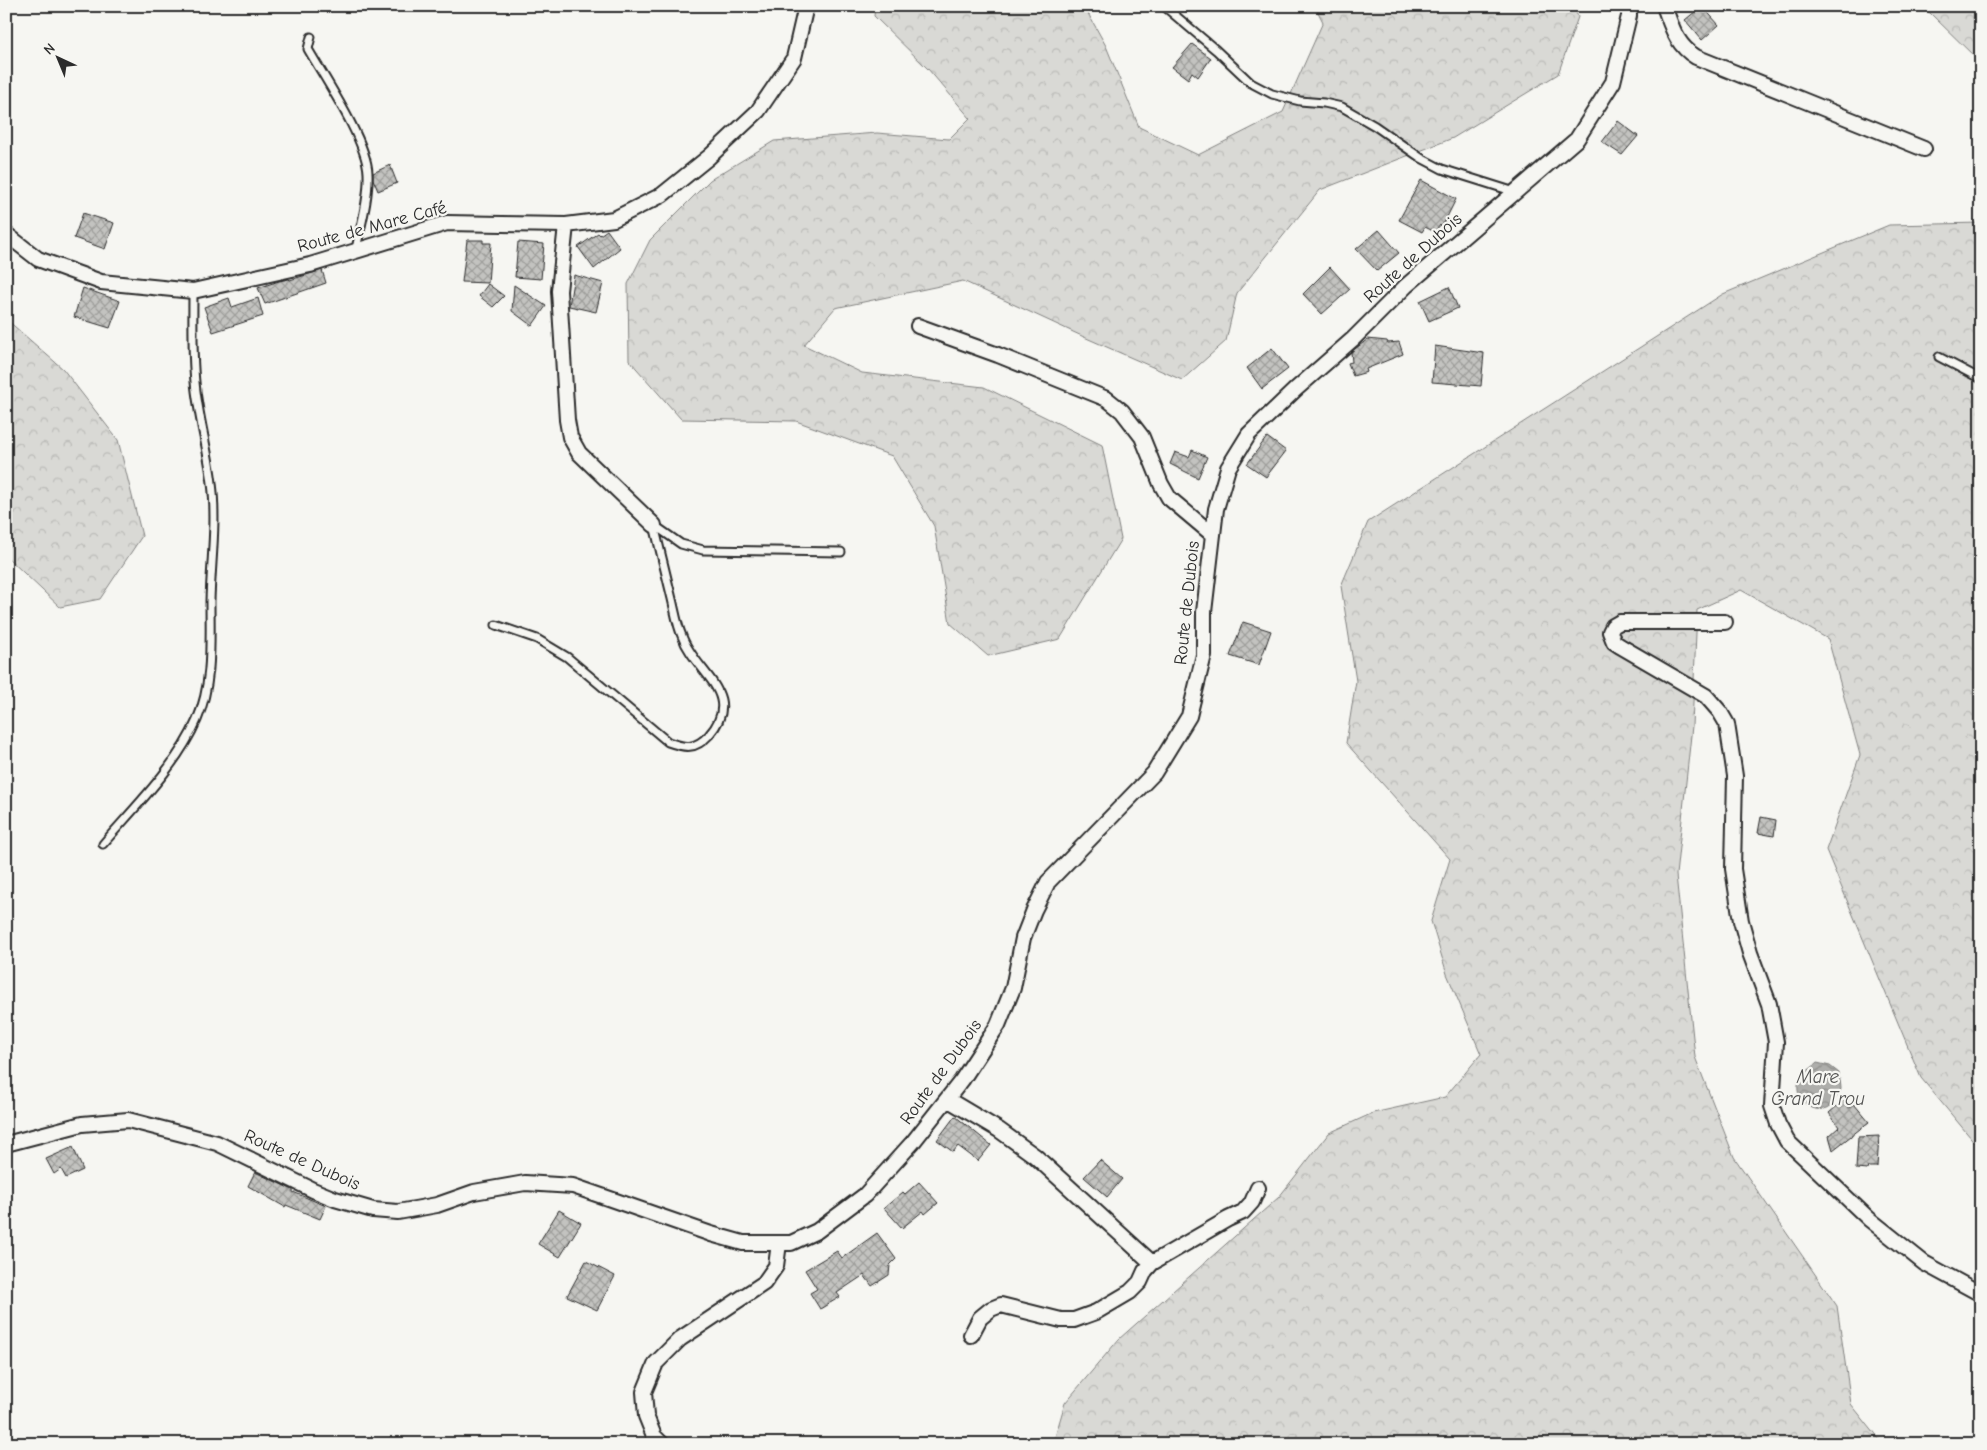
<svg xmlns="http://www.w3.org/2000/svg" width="1987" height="1450" viewBox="0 0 1987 1450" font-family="'Comic Neue',sans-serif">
<defs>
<pattern id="forest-crowns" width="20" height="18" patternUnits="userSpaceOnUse" patternTransform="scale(1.25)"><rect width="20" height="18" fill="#d9d9d5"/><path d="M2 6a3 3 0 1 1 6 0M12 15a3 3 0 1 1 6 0" fill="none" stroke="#babab7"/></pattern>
<pattern id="water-waves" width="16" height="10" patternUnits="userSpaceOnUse" patternTransform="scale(1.25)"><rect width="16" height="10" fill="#aeaeab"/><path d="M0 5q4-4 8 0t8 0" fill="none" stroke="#8e8e8b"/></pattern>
<pattern id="building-cross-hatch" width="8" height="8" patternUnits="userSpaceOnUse" patternTransform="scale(1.25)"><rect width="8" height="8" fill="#c3c3c0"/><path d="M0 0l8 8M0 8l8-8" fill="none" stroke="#9f9f9c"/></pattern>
</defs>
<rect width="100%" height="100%" fill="#f6f6f2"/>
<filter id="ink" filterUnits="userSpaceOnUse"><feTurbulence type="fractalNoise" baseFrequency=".02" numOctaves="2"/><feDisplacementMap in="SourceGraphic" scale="10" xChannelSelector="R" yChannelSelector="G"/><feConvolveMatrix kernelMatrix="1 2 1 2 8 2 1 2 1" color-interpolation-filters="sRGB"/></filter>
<g filter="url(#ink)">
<path fill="url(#forest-crowns)" stroke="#828280" d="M875,6h209l22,40 33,81 59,28 85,-43 40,-90 -8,-16h258l5,11 -20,57 -105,64 -133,52 -83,103 -11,48 -44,39 -98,-43 -121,-56 -128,27 -31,37 58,28 122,14 118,58 19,94 -61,100 -72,17 -38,-33 -16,-97 -42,-70 -96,-35 -115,-2 -52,-59 -1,-76 22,-44 60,-60 64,-39 103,-8 72,6 21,-21 -42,-49 -54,-53z
M1920,6h61v57l-51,-50z
M1981,223v927l-60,-72 -95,-228 34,-95 -32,-116 -87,-49 -44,20 -5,116 -16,149 19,182 39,100 103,149 14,98 32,40h-830l12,-41 54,-64 160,-142 50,-64 44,-20 72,-16 36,-43 -34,-80 -16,-53 19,-62 -104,-116 10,-62 -15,-95 27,-64 355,-228 166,-69z
M6,319l57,50 55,71 24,96 -42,63 -40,8 -54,-51z"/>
<path fill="url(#water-waves)" stroke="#7a7a78" d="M1817,1063l13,3 9,7c0,4 2,11 2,16 -1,3 -4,7 -6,10 -12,24 -46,2 -35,-20 3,-6 12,-11 17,-16z"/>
<path fill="url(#building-cross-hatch)" stroke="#2b2b2b" d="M1702,6l17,19 -17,15 -17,-20z
M1192,44l19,14 -13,19 -6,-5 -4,7 -16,-12z
M1618,121l20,15 -16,19 -20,-13z
M390,165l7,18 -19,8 -5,-12v-6z
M1421,180l35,19 -14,28 -2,-2 -5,7 -10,-5 -3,5 -23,-12z
M83,213l31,10 -9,26 -31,-11z
M607,230l13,18 -26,21 -16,-22 20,-14 2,2z
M1379,230l20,23 -22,18 -21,-22z
M467,240h16v3h8l-3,40 -26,-1z
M518,242l26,2 -3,35 -26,-2z
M1330,267l20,22 -28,25 -19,-20z
M322,270l4,13 -61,21 -7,-16 21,-7 10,-2 1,1z
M574,275l29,8 -7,29 -27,-6z
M488,284l16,12 -11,11 -14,-11z
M514,285l32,21 -14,20 -20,-15z
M1449,287l9,21 -29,13 -9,-20z
M83,288l37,13 -10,27 -36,-11z
M229,298l3,9 26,-9 5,18 -50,16 -9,-25z
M1368,339l19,2 1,2 11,-1 4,12 -37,15 1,3 -14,4 -5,-13 4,-1 -1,-10z
M1435,346l49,7 -3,33 -49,-4z
M1272,348l16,21 -26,20 -15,-21z
M1267,437l19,14 -20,26 -19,-13z
M1192,450l15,7 -9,21 -28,-14 5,-12 14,5z
M1243,622l28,9 -12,34 -29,-9z
M1761,817l15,3 -2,16 -16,-3z
M1843,1101l6,7 5,-4 15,18 -36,28 -4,-14 10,-9 -10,-14z
M955,1116l36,29 -13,16 -20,-15 -5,6 -16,-12z
M1879,1136l-2,31h-9l-1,3 -11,-1 2,-32z
M73,1147l10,23 -17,8 -5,-9 -7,5 -8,-15z
M1100,1160l22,19 -15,18 -23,-20z
M255,1172l38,18v2l33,14 -6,13 -34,-14 -1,2 -37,-21z
M919,1182l19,21 -13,11 -2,-3 -21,17 -18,-20 19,-16 2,2z
M559,1210l22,13 -21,34 -22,-13z
M877,1233l19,26 -6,6 -1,10 -17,11 -8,-11 -27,18 3,4 -20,12 -10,-16 7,-4 -12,-19 32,-19 5,7z
M586,1261l29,15 -18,34 -30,-14z"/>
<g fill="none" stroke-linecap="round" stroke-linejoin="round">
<defs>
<path id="service" d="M1164,6l52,44 35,33 21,11 28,7 24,2 18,4 33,19 46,32 21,11 73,23
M311,37l-3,12c17,30 59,92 60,124 1,25 -7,52 -12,76
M1939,357l42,22
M654,525l27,19 22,6 138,2
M496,625l41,14 30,18 101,85c17,6 27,8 41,-7 36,-41 -14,-62 -27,-99 -5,-11 -7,-25 -10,-37 -6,-24 -12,-49 -18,-74
M103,844c32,-37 74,-78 94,-124 16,-37 13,-79 13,-119 1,-39 7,-79 2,-118 -4,-34 -14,-67 -17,-101 -3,-30 -2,-60 -2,-91"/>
<path id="minor" d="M1664,6c8,21 12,39 32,51l228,92
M566,225l-7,66 8,129 3,17 9,16 75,72
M6,234l32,25 63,23 92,9 117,-26 137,-42 119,2 48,-6 48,-24 47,-38 49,-46 36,-53 12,-52
M918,326l80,29 109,44 15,12 20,26 19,47 8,14 44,37
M1725,622h-105l-7,4 -3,6 4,10 6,4 86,50 14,16 7,12 8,52 -2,93 8,52 9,32 19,51 7,38 -4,64 6,18 9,17 82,78 55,44 57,31
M947,1099l52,31 36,26 117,107
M6,1144l76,-20 46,-4 89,23 96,47 22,9 38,11 25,2 39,-7 37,-13 51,-9 48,3 138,48 32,9h48l26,-12 48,-36 48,-53 49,-62 36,-55 15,-37 10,-50 11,-28 14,-28 106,-109 35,-57 15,-61v-43l12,-103 12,-41 21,-34 47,-45 57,-50 53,-53 171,-147 36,-57 16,-66v-10
M971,1335l9,-17 11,-9 10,-4 60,15h13l22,-8 34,-20 10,-10 5,-11 7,-8 76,-44 15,-7 9,-10 6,-14
M662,1444l-8,-8 -8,-20 -2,-24 12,-29 24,-24 84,-56 12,-17 3,-23"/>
</defs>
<use href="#service" stroke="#2b2b2b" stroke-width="11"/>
<use href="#minor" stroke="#2b2b2b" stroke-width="18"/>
<use href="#service" stroke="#f6f6f2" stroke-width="7"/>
<use href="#minor" stroke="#f6f6f2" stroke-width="14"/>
</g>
</g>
<g text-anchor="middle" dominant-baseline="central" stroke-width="4.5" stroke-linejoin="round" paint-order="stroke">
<g font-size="18" fill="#2b2b2b" stroke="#f6f6f2">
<text transform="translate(372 227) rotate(-15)">Route de Mare Café</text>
<text transform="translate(1413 258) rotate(-42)">Route de Dubois</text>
<text transform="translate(1187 603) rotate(-84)">Route de Dubois</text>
<text transform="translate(941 1072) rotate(-54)">Route de Dubois</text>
<text transform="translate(302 1160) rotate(24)">Route de Dubois</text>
</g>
<g font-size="19" font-style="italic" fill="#525251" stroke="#f6f6f2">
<text x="1818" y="1077">Mare<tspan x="1818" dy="22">Grand Trou</tspan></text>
</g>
</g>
<rect width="1987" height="1450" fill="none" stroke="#f6f6f2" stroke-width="25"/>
<rect x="12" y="12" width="1962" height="1425" fill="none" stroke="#2b2b2b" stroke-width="2" filter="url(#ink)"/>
<g transform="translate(58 58) rotate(316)" stroke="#f6f6f2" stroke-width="4" paint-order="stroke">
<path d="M0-4L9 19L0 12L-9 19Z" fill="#2b2b2b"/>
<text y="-8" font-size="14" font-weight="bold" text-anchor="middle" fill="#2b2b2b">N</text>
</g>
</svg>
